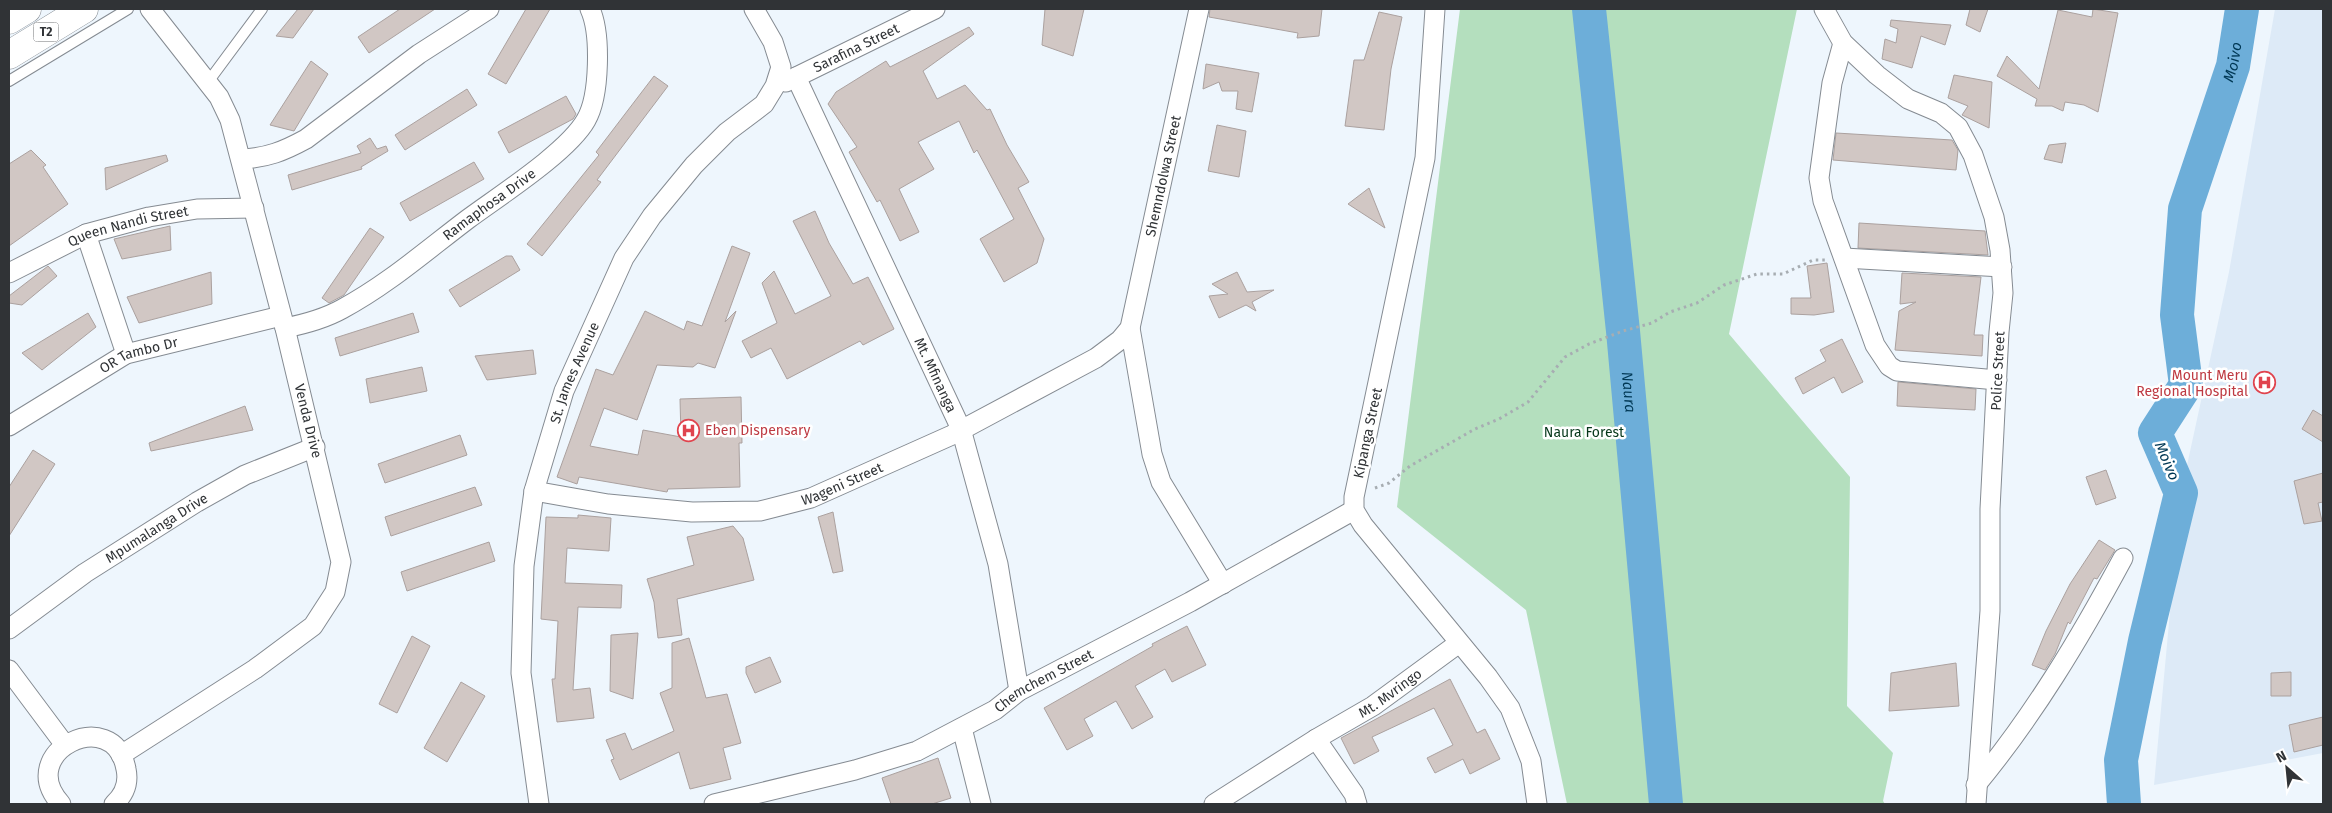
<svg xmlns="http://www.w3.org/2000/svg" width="2332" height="813" viewBox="0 0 2332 813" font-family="'Fira Sans',sans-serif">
<rect width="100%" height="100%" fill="#eef6fd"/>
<path fill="#ddeaf7" d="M2275,9h48v744l-169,32 27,-292 48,-221z"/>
<path fill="#b4dfbe" d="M1460,9h337l-68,325 121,143 -3,229 46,47 -10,48 2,3h-318l-41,-194 -129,-103z"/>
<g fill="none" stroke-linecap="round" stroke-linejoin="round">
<g stroke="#6daed9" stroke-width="34">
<path id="s1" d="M1589,9l34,322 43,473"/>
<path id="s2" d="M2124,804l-3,-44 24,-119 36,-148 -26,-60 31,-48 -9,-70 8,-106 48,-143 9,-57"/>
</g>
</g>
<path fill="#d1c7c4" stroke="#aba19f" d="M298,9h16l-21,29 -17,-2z
M400,9h35l-66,44 -11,-16z
M526,9h24l-44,75 -18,-10z
M1045,9h39l-11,47 -31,-11z
M1210,9h112l-3,27 -22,2 1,-5 -89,-16z
M1970,9h18l-8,23 -14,-7z
M2093,9l25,4 -20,99 -14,-7 -19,-3 -2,9 -11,-5h-17l2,-7 -40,-23 10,-20 32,33 19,-79 34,7z
M1379,12l23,5 -11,52 -7,61 -39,-4 9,-66h10z
M1891,20l33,3 27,2 -6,20 -24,-9 -9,32 -30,-9 3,-20 11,4 2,-14 -8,-3z
M969,27l5,7 -51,37 14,28 28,-14 22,25 3,-1 17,36 22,37 -11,6 26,51 -7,24 -33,19 -24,-43 34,-20 -37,-69 -3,3 -15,-32 -41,21 16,27 -35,20 20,43 -19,9 -20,-41 -3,2 -28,-50 8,-5 -29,-43 8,-12 50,-31 4,6z
M311,61l17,13 -34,57 -24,-6z
M1206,64l53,9 -7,39 -16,-3 2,-18h-16l-3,-9 -16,7z
M1954,75l38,7 -3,46 -27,-13 6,-9 -20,-8z
M654,76l14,10 -71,94 4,2 -59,74 -15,-12 72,-89 -3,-3z
M467,89l10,16 -72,45 -10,-15z
M566,96l10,18 -3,5 -64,34 -11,-21z
M1217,125l29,6 -7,46 -31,-6z
M1836,133l116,7 6,10 -2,20 -123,-10z
M370,138l7,11 9,-3 2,5 -27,16 1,2 -70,21 -4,-15 73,-22 -4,-7z
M2066,143l-4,20 -18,-4 5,-14z
M31,150l15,15 -3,2 25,37 -59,42v-82z
M166,155l2,6 -62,29 -1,-22z
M474,162l10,17 -74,42 -10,-18z
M1369,188l16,40 -37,-24z
M815,211l14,32 24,41 15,-7 26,52 -31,16 -3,-4 -73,38 -16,-31 -20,10 -9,-17 35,-18 -15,-40 12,-12 21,43 36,-18 -38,-75z
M1859,223l126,8 3,24 -130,-7z
M170,226l1,24 -49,9 -8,-20z
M370,228l14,9 -40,58 -15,8 -7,-5z
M732,246l18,7 -25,69 11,-11 -21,57 -17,-5 -5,4 -36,-2 -20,55 -33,-12 -14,38 48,9 5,-25 38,7 -1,-38 61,-2 1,46h-3l1,44 -72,2 -1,3 -88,-15 -2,7 -20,-7 39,-108 17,6 32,-64 39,19 3,-9 15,5z
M506,256h6l8,14 -60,37 -11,-17z
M1827,263l7,49 -20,3 -23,-1v-16h20l-4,-32z
M48,266l9,10 -35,29 -13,-2v-7z
M211,272l1,32 -73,19 -12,-26z
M1237,272l10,20 27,-2 -22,12 4,9 -10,-6 -27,13 -10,-22 19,-2 -16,-10z
M1902,273l79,4 -7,58h9l-1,21 -87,-6 4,-39 17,-9 -16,2z
M88,313l8,14 -54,43 -20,-17z
M413,313l6,19 -79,24 -5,-18z
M1842,339l21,43 -21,11 -8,-16 -31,17 -8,-16 31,-17 -6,-11z
M533,350l3,24 -49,6 -12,-24z
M422,367l5,24 -57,12 -4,-24z
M1898,382l78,7 -1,21 -78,-4z
M245,406l8,24 -102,21 -2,-8z
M2313,410l10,6v26l-21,-13z
M460,435l7,20 -82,28 -7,-19z
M33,450l22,14 -46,72v-49z
M2106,470l10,28 -20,7 -10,-28z
M2323,473v29l-5,1 4,18 -18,3 -10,-43z
M475,487l7,18 -91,31 -6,-19z
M833,512l10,59 -10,2 -15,-56z
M578,515l33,3 -2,33 -42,-3 -2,35 57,2 -1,23 -43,-1 -5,83 17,-2 4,30 -37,4 -5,-43h3l3,-58 -17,-2 5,-102 32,1z
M733,526l10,12 11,42 -77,19 5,36 -24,3 -4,-36 -7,-23 47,-14 -7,-28z
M2099,540l16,10 -18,29 -3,-1 -24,46 -2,-2 -13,32 -10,16 -13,-5 14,-34 24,-47z
M489,542l6,19 -88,30 -6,-19z
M1187,626l19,39 -34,17 -7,-13 -30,17 18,31 -21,12 -16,-28 -32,18 9,17 -26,14 -23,-42 109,-62 -1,-2z
M638,633l-5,66 -23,-8 1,-56z
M412,636l18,10 -33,67 -18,-9z
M689,638l17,60 21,-4 14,49 -18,5 8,31 -41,10 -11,-37 -59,28 -9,-20 3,-1 -8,-19 19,-7 7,17 42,-19 -14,-38 12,-5v-45z
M770,657l11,25 -26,11 -9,-20v-6z
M1956,663l3,43 -70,5 2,-38z
M2291,672v24h-20v-23z
M1450,679l27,54 8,-4 15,30 -30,15 -7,-15 -28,14 -8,-15 26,-13 -19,-37 -62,29 7,14 -25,13 -13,-26z
M461,682l24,14 -38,66 -23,-14z
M2323,717v28l-29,7 -5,-27z
M938,758l13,40 -19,6h-41l-9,-26z"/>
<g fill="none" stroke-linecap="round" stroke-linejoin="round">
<defs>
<path id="lane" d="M9,81l119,-72
M208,82l54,-73"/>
<g id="street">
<path d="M1435,9l-10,149 -71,339v13l9,15 125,152 22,31 21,53 6,43"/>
<path d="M1824,9l19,34 34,32 31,24 33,14 17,14 15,28 21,62 6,33 3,43 -4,39 -9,177v102l-14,193"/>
<path d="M1843,43l-11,40 -13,95 4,23 52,144 14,21 8,5 100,9"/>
<path id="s3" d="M796,77l165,352 37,135 21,127"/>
<path id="s4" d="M786,82l149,-73"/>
<path d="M241,159c26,-1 43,-8 65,-20l113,-85 70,-45"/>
<path d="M86,234l40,120"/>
<path d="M1844,258l158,9"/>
<path id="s5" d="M9,273l77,-39 63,-17 48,-8 57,-1"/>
<path id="s6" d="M285,328c20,-4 39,-9 57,-19 45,-24 85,-59 126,-90 31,-23 100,-67 118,-99 14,-24 15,-87 4,-111"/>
<path d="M1130,328l22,126 9,28 62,102"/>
<path id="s7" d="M9,426l117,-72 155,-38"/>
<path id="s8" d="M534,491l74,13 84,8 68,-1 51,-13 141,-63 144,-77 24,-18 10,-12 69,-319"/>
<path id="s9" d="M9,629l76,-56 112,-71 48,-27 70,-28"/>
<path d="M9,670l56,75"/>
<path d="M962,728l19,76"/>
<path d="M1316,739l38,55 3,10"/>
<path d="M121,755l134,-86 58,-43 22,-34 6,-30 -56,-234 -55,-208 -11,-23 -69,-88"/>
<path d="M1976,785c58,-70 104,-147 147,-227"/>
<path d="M61,804c-48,-52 53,-101 65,-35 3,14 -2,26 -12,35"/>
<path id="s10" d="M539,804l-18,-131 3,-107 10,-75 30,-100 60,-133 28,-42 42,-51 33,-33 37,-28 11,-18 6,-19 -8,-25 -19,-33"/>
<path id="s11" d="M714,804l141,-34 62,-19 78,-41 24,-19 171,-89 164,-92"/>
<path id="s12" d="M1214,804l102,-65 57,-33 86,-63"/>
</g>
<path id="highway" d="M9,20l18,-11
M9,55l75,-46"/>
</defs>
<use href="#lane" stroke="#858b92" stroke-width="12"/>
<use href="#street" stroke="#858b92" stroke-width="21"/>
<use href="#highway" stroke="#858b92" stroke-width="29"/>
<path stroke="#a7adb2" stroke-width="3" stroke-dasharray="2.5 4" stroke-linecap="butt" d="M1375,488l14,-5 21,-17 65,-37 24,-10 29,-17 37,-45 24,-13 34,-13 29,-8 18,-11 27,-9 27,-18 33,-11h26l30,-14h13"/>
<use href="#lane" stroke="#fff" stroke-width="10"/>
<use href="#street" stroke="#fff" stroke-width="19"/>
<use href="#highway" stroke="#fff" stroke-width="28"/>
</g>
<defs>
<symbol id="hospital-ring" viewBox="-11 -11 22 22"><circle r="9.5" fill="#fff" stroke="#e0444e" stroke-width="1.5"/><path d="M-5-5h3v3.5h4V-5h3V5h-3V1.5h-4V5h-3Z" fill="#e0444e"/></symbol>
</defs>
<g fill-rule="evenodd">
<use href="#hospital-ring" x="2252" y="370" width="25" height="25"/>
<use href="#hospital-ring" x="676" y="418" width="25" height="25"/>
</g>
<g text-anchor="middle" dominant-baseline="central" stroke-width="5" stroke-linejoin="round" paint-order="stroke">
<rect fill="#fff" stroke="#6e7072" stroke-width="1" x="33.5" y="22.5" width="25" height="19" rx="4"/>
<g font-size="12" font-weight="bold" fill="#303336">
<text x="46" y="32">T2</text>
</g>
<g font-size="14" fill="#303336" stroke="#fff">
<text stroke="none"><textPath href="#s4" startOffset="78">Sarafina Street</textPath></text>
<text stroke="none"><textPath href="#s8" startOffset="799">Shemndolwa Street</textPath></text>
<text stroke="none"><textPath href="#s6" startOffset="241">Ramaphosa Drive</textPath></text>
<text stroke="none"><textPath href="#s5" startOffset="129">Queen Nandi Street</textPath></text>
<text stroke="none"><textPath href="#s7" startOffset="149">OR Tambo Dr</textPath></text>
<text transform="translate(1998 371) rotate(-87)">Police Street</text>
<text stroke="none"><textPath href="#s10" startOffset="440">St. James Avenue</textPath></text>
<text stroke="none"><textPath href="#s3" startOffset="329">Mt. Mfinanga</textPath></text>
<text transform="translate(308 421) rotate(76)">Venda Drive</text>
<text transform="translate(1368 433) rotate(-78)">Kipanga Street</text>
<text stroke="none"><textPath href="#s8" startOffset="314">Wageni Street</textPath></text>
<text stroke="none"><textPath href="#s9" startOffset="179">Mpumalanga Drive</textPath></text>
<text stroke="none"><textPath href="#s11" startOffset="355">Chemchem Street</textPath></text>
<text stroke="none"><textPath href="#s12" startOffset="208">Mt. Mvringo</textPath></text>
</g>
<g font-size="14" fill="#be3a42" stroke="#fff" text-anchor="end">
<text x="2248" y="375">Mount Meru<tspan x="2248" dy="16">Regional Hospital</tspan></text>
<text x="705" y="430" text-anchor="start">Eben Dispensary</text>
</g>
<g font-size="14" fill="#06371a" stroke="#fff">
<text x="1584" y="432">Naura Forest</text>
</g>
<g font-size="15" font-style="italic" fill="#003855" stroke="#fff">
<text stroke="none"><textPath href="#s2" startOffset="772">Moivo</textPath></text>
<text stroke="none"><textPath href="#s1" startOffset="385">Naura</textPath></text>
<text transform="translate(2167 461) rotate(67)">Moivo</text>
</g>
</g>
<rect width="2332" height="813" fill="none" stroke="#303336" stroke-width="20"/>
<g transform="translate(2287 768) rotate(333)" stroke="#ffffff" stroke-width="4" paint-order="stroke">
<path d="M0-4L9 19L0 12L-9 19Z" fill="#303336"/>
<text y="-8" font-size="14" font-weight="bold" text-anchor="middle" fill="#303336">N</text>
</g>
</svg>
